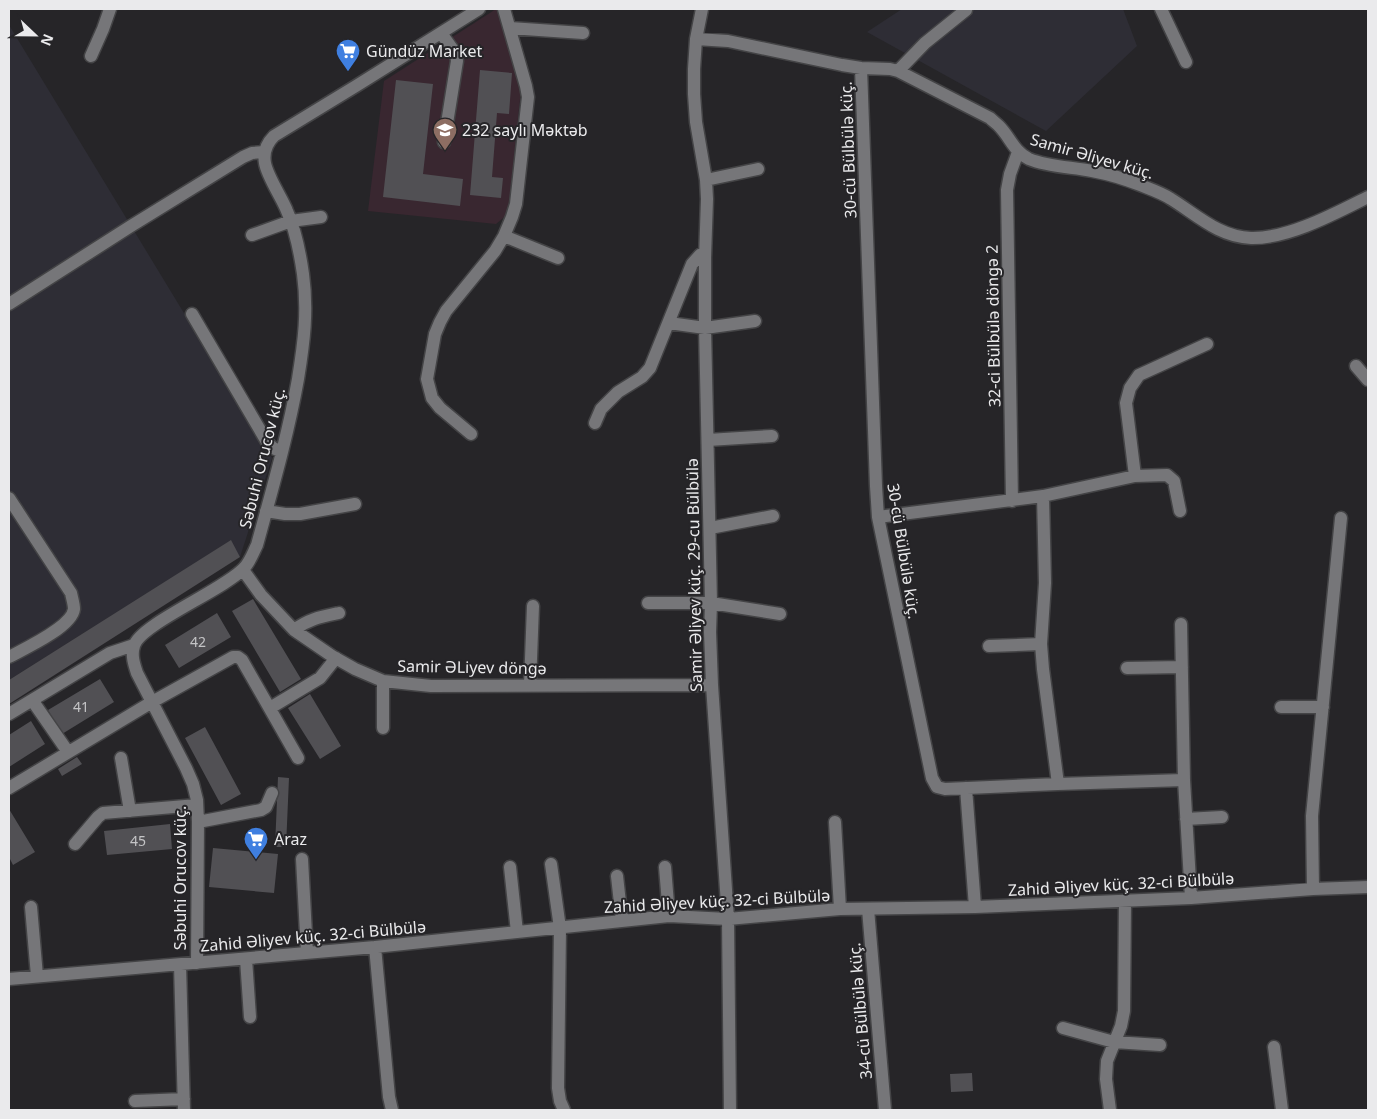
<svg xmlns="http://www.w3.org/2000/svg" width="1377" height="1119" viewBox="0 0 1377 1119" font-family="'Noto Sans',sans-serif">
<rect width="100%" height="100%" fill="#262528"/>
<path fill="#2e2d35" d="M902,9h221l14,37 -91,85 -179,-99z
M9,25l263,433 -32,99 -10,-16 -221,139z"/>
<path fill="#392730" d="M496,9h2l23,81 -13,124 -12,10 -128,-13 16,-130z"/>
<path fill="#515054" d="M480,70l32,3 -3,41 -12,-1 -5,64 11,1 -2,20 -31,-3z
M396,80l37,4 -10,90 40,5 -3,27 -77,-9z
M231,540l9,17 -231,147v-24z
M253,599l48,80 -21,13 -48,-81z
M217,613l14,24 -52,31 -14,-23z
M100,679l14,23 -52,32 -14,-24z
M310,694l31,52 -21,13 -32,-51z
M31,721l14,23 -36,23v-32z
M205,727l36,67 -20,11 -36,-67z
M77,757l5,7 -20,12 -4,-7z
M278,777l11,1 -3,69h-11z
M9,809l26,43 -22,13 -4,-8z
M170,824l2,25 -65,6 -3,-24z
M213,848l65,6 -4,39 -65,-6z
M972,1073l1,18 -22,1 -1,-18z"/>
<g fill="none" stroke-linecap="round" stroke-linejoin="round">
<defs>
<path id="minor" d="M702,9l-6,30 -2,30v25l2,28 10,58 1,19 -2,59v70l6,275 -1,29 2,53 16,234 2,191
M1161,9l25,53
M510,28l73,5
M441,33l15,21 1,7 -13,81
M696,39l32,2 114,24 19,3 29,1 8,2 92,47c3,3 6,5 9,8 11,11 15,26 30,33 19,8 43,8 63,12 16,3 33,8 48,14 10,4 22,8 31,14 26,16 48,38 80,39 37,1 85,-25 117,-41
M91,56l12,-27 7,-20
M861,68l15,418 2,31 54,261 5,9 8,2 113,-5 126,-4
M898,71l27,-28 41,-33
M706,180l52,-11
M252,235l39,-14 30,-4
M504,236l54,22
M9,304l122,-78 112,-69 9,-4 12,-1
M192,314l75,128 6,6 9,4
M669,323l36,5 50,-7
M1356,366l12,14
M595,423l6,-14 17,-17 24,-15 8,-9 42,-104 8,-9 5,3
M471,434l-31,-26 -8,-10 -5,-19 8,-45 5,-12 6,-11 49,-60 9,-15 8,-19 4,-13 12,-107 -2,-11 -22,-77
M708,440l64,-4
M1135,476l32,-1 7,6 6,30
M1043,496l2,87 -4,61 2,25 15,115
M9,498l62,95c1,5 3,11 3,16 -2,18 -50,40 -65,48
M1012,501l-5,-311 3,-16 8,-22
M266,511l19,3h15l55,-10
M878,517l165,-21 92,-20 -9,-73 4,-15 9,-13 68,-31
M710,528l63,-12
M243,570l18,25 33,35 38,26 23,13 28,12 48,5 281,-1
M648,603h63l69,11
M1181,624l3,156 7,118
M294,630c15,-11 26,-13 45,-17
M989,646l52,-2
M1127,668l55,-1
M383,681v47
M530,685l3,-79
M32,700l36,52
M1281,707h42
M270,708l50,-30 16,-20
M9,714l101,-61 24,-8
M121,758l9,53
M9,788l143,-86 81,-45h5l4,3 56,98
M966,788l9,119
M1186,819l36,-2
M198,822l63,-12 5,-3 6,-14
M835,822l5,87
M75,844l23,-27 5,-4 94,-8
M302,859l5,94
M551,864l9,64 -2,160 2,13 4,9
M510,867l7,65
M665,867l4,49
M617,876l5,45
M1313,889l-1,-73 29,-298
M31,907l6,69
M868,909l17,201
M375,947l14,150 3,13
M246,959l4,58
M197,963l1,-141 -1,-22 -4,-16 -7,-16 -49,-95c-3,-9 -6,-18 -3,-27 6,-22 90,-56 110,-78 6,-6 9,-15 13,-23 15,-55 31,-110 41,-166 6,-37 10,-68 5,-105 -3,-21 -7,-43 -16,-63 -5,-13 -20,-35 -22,-48 -2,-11 1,-19 9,-27l82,-50 123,-77
M180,965l4,145
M9,979l366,-32 294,-31 59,3 112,-10 135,-2 216,-9 122,-9 55,-2
M1063,1028l51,14 46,3
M1274,1047l8,63
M135,1101l49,-2
M1110,1110l-4,-31 1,-18 14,-35 3,-15 1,-110"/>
</defs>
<use href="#minor" stroke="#444446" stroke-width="15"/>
<use href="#minor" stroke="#767679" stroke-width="12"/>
</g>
<defs>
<symbol id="supermarket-pin" viewBox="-11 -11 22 30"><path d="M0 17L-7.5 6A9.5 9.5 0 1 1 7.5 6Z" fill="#3f7fe0" stroke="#262528"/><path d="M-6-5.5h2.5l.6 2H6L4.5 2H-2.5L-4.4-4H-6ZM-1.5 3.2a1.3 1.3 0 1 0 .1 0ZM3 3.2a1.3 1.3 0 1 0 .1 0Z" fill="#fff"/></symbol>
<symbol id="school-pin" viewBox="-11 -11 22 30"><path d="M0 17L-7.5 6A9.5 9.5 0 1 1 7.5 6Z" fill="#8d6e63" stroke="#262528"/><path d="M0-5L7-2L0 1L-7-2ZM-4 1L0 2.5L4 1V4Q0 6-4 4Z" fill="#fff"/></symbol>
</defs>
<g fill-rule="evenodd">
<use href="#supermarket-pin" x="334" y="37" width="28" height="38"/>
<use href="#school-pin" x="431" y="116" width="28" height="38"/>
<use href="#supermarket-pin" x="242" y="825" width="28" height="38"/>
</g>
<g text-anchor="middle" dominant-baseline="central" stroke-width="4" stroke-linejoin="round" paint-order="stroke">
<g font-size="14" fill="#c4c4c6">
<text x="198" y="641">42</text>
<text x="81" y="706">41</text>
<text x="138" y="840">45</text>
</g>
<g font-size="16" fill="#eaeaec" stroke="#262528" text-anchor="start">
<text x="366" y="51">Gündüz Market</text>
<text x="462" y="130">232 saylı Məktəb</text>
<text x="274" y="839">Araz</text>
</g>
<g font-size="16" fill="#eaeaec" stroke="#262528">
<text transform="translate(848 150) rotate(-92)">30-cü Bülbülə küç.</text>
<text transform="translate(1092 156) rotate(16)">Samir Əliyev küç.</text>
<text transform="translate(993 326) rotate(-91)">32-ci Bülbülə döngə 2</text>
<text transform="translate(262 458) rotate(-76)">Səbuhi Orucov küç.</text>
<text transform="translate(904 551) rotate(81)">30-cü Bülbülə küç.</text>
<text transform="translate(694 575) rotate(-91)">Samir Əliyev küç. 29-cu Bülbülə</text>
<text transform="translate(472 667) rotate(1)">Samir ƏLiyev döngə</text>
<text transform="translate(180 878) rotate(-90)">Səbuhi Orucov küç.</text>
<text transform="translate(1121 884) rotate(-3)">Zahid Əliyev küç. 32-ci Bülbülə</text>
<text transform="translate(717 901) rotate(-3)">Zahid Əliyev küç. 32-ci Bülbülə</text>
<text transform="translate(313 936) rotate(-5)">Zahid Əliyev küç. 32-ci Bülbülə</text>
<text transform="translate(860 1011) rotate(-95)">34-cü Bülbülə küç.</text>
</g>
</g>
<rect width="1377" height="1119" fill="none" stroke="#eaeaec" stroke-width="20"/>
<g transform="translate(35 35) rotate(112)" stroke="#262528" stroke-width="4" paint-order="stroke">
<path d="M0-4L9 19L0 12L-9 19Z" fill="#eaeaec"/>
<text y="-8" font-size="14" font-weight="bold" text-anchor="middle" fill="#eaeaec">N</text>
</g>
</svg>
